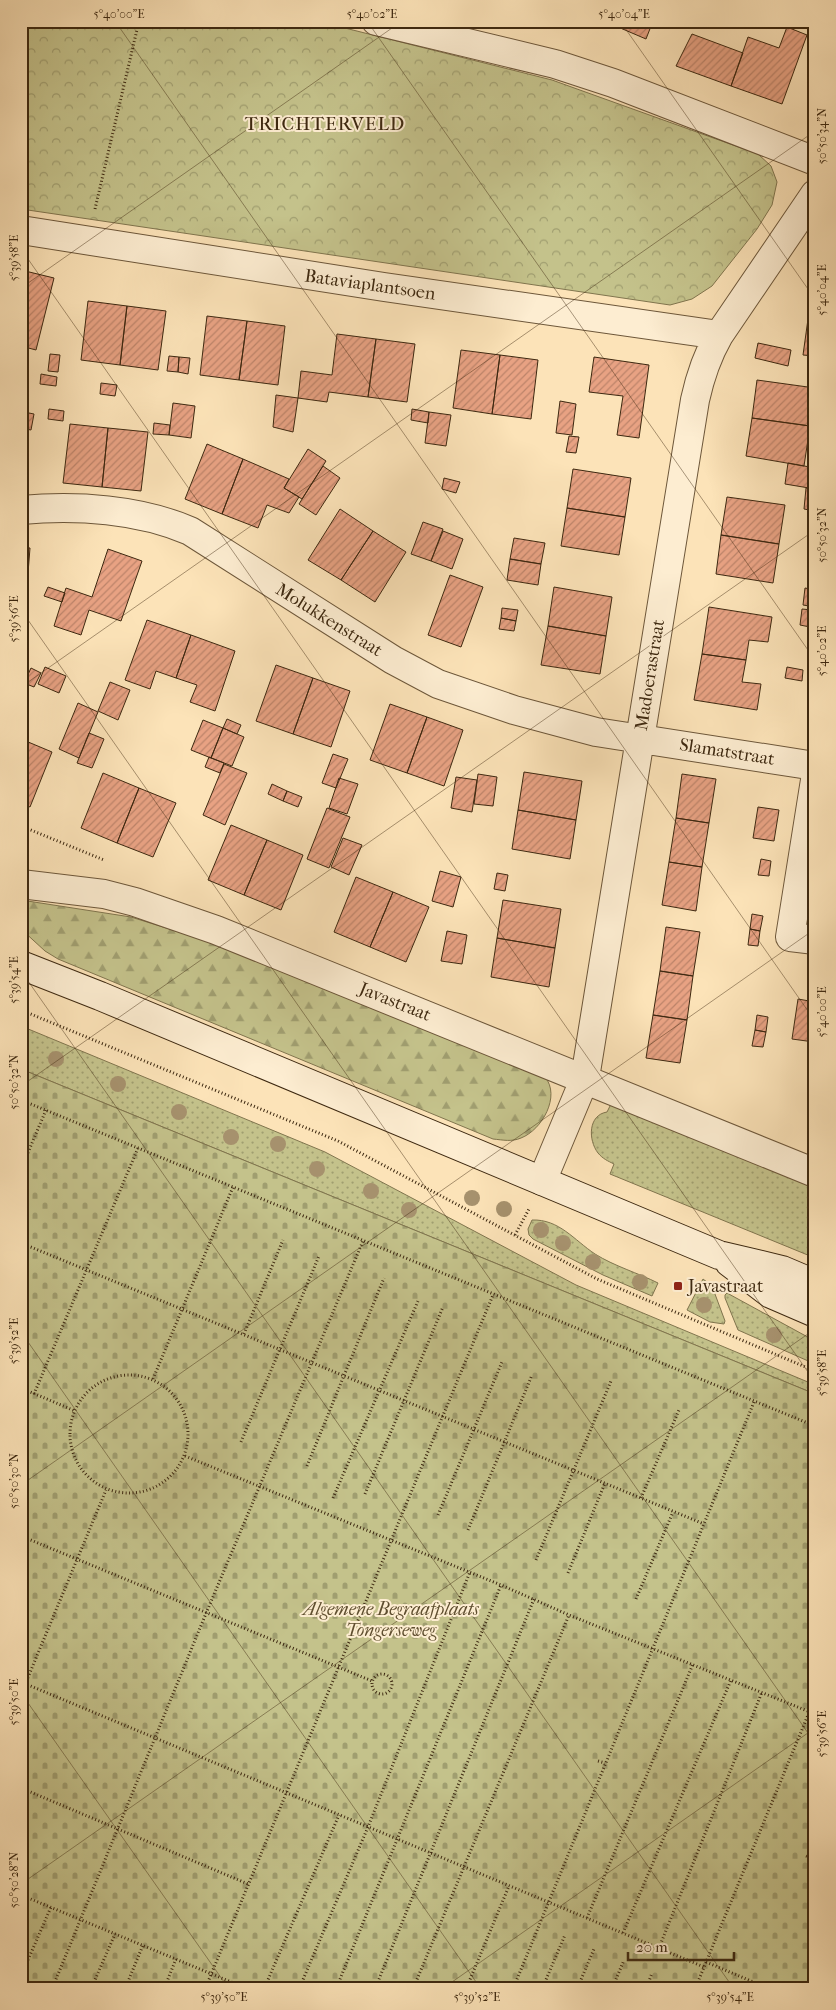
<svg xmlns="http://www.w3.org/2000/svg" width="836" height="2010" viewBox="0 0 836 2010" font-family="'IM FELL French Canon',serif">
<defs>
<pattern id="grass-dots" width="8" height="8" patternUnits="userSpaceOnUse" patternTransform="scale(1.25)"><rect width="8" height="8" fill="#c4c28b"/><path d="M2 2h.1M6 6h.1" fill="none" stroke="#a09e70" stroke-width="1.8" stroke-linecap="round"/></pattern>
<pattern id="forest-firs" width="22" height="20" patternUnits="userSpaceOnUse" patternTransform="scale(1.25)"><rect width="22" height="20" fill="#c4c28b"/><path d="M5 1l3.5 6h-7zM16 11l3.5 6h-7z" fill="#a09e70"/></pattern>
<pattern id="cemetery-stones" width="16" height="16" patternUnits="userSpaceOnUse" patternTransform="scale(1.25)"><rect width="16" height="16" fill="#c4c28b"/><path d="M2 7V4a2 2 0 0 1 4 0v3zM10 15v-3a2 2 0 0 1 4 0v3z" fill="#a09e70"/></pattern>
<pattern id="park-crowns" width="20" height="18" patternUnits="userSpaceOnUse" patternTransform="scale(1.25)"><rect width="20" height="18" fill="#c4c28b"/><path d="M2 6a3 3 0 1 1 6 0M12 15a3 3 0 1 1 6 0" fill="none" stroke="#a09e70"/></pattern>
<pattern id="building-hatch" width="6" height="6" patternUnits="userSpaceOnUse" patternTransform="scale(1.25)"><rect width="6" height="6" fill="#e8a283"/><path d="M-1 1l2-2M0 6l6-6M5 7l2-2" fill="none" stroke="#bd846a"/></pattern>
</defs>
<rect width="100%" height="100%" fill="#fce3b8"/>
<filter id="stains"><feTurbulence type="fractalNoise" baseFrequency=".004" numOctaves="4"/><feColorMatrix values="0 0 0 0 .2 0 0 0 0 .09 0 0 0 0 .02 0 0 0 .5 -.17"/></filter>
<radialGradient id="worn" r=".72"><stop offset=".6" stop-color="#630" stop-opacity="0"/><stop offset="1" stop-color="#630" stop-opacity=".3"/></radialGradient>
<path fill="url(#grass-dots)" stroke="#80754e" d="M21,1026l304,126 251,133 239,100v9l-794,-325z
M611,1104l204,83v71l-205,-84 4,-10c-6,-3 -11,-5 -16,-11 -10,-13 -10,-38 9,-41z
M532,1220c27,-1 42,20 63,34 19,12 43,19 63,29l-6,13 -49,-21 -70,-36 -4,-4 -1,-6z
M703,1279l9,7 13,35 -1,3 -14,-2 -23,-12z
M727,1293l88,48v23l-77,-34 -13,-32v-3z"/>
<path fill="url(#forest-firs)" stroke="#80754e" d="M21,900l110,17 80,25 334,135c16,19 -3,53 -24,61 -9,4 -18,2 -28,1l-435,-180 -13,-8 -24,-22z"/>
<path fill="url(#cemetery-stones)" stroke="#80754e" d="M21,1069l794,325v595h-794z"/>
<path fill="url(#park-crowns)" stroke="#80754e" d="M21,21h296l235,59 206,74 13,12 6,16 -5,23 -15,24 -45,57 -20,13 -22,6 -649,-96z"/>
<path fill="url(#building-hatch)" stroke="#3d2810" d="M604,21h49l-7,18z
M787,27l20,8 -25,69 -51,-18 17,-49 31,11z
M692,34l51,19 -12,33 -55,-20z
M21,270l33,8 -18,72 -15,-4v-26l4,-14h-4z
M813,283l2,1v72l-12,-1z
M88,301l39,5 -7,59 -39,-5z
M127,306l39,5 -8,59 -38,-5z
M207,316l40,5 -8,59 -39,-5z
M247,321l38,5 -7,59 -39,-5z
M337,334l39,5 -8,58 -39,-5 -2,10 -29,-4 3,-27 31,4z
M376,339l39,5 -8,58 -39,-5z
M758,343l33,7 -3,16 -33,-8z
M461,350l39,5 -8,59 -39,-6z
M50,354l10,1 -2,17 -10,-1z
M500,355l38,5 -7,59 -39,-5z
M169,356l10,1 -1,15 -11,-1z
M179,357l11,1 -2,16 -10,-2z
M594,357l55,8 -10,73 -22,-3 6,-39 -34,-4z
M41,374l16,3 -1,9 -16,-2z
M757,380l58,8 -5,38 -58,-8z
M101,383l16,2 -2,11 -15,-2z
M276,395l22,3 -5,34 -20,-5z
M560,401l16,3 -4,31 -16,-2z
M173,403l22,3 -4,32 -22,-3z
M49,409l15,2 -1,10 -15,-2z
M412,409l17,3 -1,11 -17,-3z
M24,412l10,2 -3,16 -10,-2z
M429,412l22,3 -5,31 -21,-3z
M752,418l58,8 -6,40 -58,-10z
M154,423l16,2 -1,10 -16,-1z
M70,424l38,4 -6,59 -39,-4z
M108,428l40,4 -7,59 -39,-4z
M569,436l10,1 -3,16 -10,-1z
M21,441l3,18h-3z
M207,444l36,15 -21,55 -37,-15z
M308,449l18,12 -24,38 -18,-11z
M243,459l46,20 -5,9 15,9 -10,16 -22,-8 -9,23 -36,-14z
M788,463l27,5v21l-30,-5z
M323,466l17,12 -24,37 -17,-11z
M573,469l58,9 -6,39 -58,-9z
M444,478l16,4 -4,11 -14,-4z
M806,488l9,1v22l-11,-2z
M727,497l58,8 -6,39 -58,-9z
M567,508l58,9 -6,38 -58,-9z
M340,509l33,22 -32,49 -33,-20z
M423,522l20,7 -12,32 -20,-7z
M373,531l33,21 -31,50 -34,-22z
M443,531l20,8 -11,30 -21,-8z
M721,535l58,9 -6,39 -57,-9z
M514,538l31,5 -4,21 -31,-5z
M21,547l9,1 -2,25h-7z
M108,549l34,12 -21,60 -32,-11 -8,25 -27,-9 12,-38 26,9z
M510,559l31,5 -3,21 -31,-5z
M450,575l33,12 -22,60 -33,-12z
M48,587l17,6 -3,9 -18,-6z
M554,587l58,10 -6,39 -58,-10z
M805,588l10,2v17l-12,-2z
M709,607l63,10 -4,25 -19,-2 -3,20 -44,-6z
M502,608l16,2 -2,11 -15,-3z
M802,609l10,1 -2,17 -10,-2z
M21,616h4l-1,26h-3z
M501,618l15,3 -2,10 -15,-2z
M147,620l44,15 -15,43 -20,-7 -6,18 -25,-9z
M548,626l58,10 -6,38 -59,-9z
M191,635l44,16 -20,60 -25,-9 7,-17 -21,-7z
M702,654l44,6 -4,22 19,2 -4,26 -63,-10z
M276,665l37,13 -20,56 -37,-13z
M45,667l21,9 -7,17 -21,-9z
M787,667l16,3 -1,11 -17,-3z
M31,668l10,5 -7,14 -10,-4z
M313,678l37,13 -19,56 -38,-13z
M110,682l20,8 -12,30 -20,-9z
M78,703l20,9 -19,46 -20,-9z
M390,704l37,13 -20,56 -37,-13z
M427,717l36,13 -19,56 -37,-13z
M227,719l14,6 -4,9 -14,-6z
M203,720l20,8 -12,30 -20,-8z
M223,728l21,9 -12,29 -21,-8z
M89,733l15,6 -12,29 -15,-5z
M21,739l31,13 -22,55 -9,-4z
M333,754l15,5 -12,29 -14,-5z
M209,757l15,6 -4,10 -15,-6z
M224,764l23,9 -22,52 -22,-10z
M524,772l58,9 -6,39 -58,-10z
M103,773l36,15 -22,55 -36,-15z
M478,774l19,3 -4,29 -19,-2z
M682,774l34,5 -7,44 -33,-5z
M456,777l21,3 -5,32 -21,-4z
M339,778l19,6 -11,30 -18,-6z
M272,784l15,7 -4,10 -15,-7z
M139,788l37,15 -23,54 -36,-14z
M287,791l15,6 -4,10 -15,-6z
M758,807l21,3 -5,31 -21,-3z
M327,808l23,9 -21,51 -22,-9z
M518,810l58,10 -6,39 -58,-10z
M676,818l33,5 -7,44 -33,-5z
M231,825l36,15 -23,55 -36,-15z
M343,838l19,7 -13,30 -18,-8z
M267,840l36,15 -22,55 -37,-15z
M761,859l10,2 -2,15 -11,-1z
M669,862l33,5 -6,44 -34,-6z
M440,871l21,6 -8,30 -21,-6z
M497,873l11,2 -3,16 -11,-2z
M356,877l37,15 -23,55 -36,-15z
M393,892l36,15 -23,55 -36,-15z
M503,900l58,9 -6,39 -58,-10z
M752,914l11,2 -3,15 -10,-2z
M666,927l34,5 -7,44 -33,-5z
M750,929l10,2 -2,15 -10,-1z
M447,931l20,4 -5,29 -21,-3z
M497,938l58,10 -6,39 -58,-10z
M660,971l33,5 -6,44 -34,-5z
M798,999l17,3 -1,40 -22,-3z
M653,1015l34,5 -7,43 -34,-5z
M757,1015l11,2 -2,15 -11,-2z
M755,1030l11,2 -3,15 -11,-1z"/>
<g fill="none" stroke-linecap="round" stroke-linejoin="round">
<defs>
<path id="street" d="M376,21l179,43 58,19 202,78
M21,230l363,57 335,48
M21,510c56,-5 118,-1 169,21l203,129 45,24 76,26 82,22 219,34
M815,780l-25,157 25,3
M21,884l83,10 31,8 81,28 599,243
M542,1181l43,-103 110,-678c5,-23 12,-44 24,-65l96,-141"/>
<path id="secondary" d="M21,965l79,31 619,259 63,15 33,14
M729,1262l42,32 44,19"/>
</defs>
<use href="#street" stroke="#6d573a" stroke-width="30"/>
<use href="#secondary" stroke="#3d2810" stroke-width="30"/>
<path stroke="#3d2810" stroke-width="3" stroke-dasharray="1 2.5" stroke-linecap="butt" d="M95,209l44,-188
M21,826l83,34
M21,1010l317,131 259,138 218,92
M21,1100l794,326
M21,1169l25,-59
M515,1235l14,-26
M21,1243l683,281
M244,1334l39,-94
M70 1434a59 59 0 1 1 118 0a59 59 0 1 1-118 0Z
M153,1379l80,-192
M21,1388l54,23
M34,1394l104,-246
M241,1442l78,-186
M185,1456l316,129 68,30 246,99
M307,1466l77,-188
M365,1494l78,-187
M333,1498l85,-197
M641,1498l38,-88
M438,1515l64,-153
M468,1530l64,-155
M21,1536l351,145
M536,1560l75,-179
M568,1573l37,-90
M636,1599l37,-87
M372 1684a10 10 0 1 1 20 0a10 10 0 1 1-20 0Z
M21,1682l683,285
M21,1694l85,-204
M598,1761l7,2
M21,1788l227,96
M806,1856l9,4
M21,1895l227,94
M587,1918l106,-254
M623,1933l108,-253
M659,1948l103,-256
M706,1962l64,27
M21,1976l30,-69
M52,1989l155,-378 156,-370
M91,1989l24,-55
M125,1989l18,-44
M164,1989l12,-30
M205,1989l288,-694
M264,1989l75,-174
M299,1989l69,-162 102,-255
M336,1989l165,-404
M375,1989l159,-390
M413,1989l156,-374
M466,1989l43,-103
M513,1989l241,-587
M542,1989l23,-54
M577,1989l17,-40
M612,1989l12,-29
M646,1989l6,-16
M695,1989l120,-291"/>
<use href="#street" stroke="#fdedd1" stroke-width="28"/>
<use href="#secondary" stroke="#fdedd1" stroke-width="28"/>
</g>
<g fill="#a6916d">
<circle cx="56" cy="1059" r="8"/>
<circle cx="118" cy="1084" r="8"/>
<circle cx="179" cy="1112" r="8"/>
<circle cx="231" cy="1137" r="8"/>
<circle cx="278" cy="1144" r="8"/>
<circle cx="317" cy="1169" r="8"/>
<circle cx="371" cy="1191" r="8"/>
<circle cx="472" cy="1198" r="8"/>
<circle cx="504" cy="1209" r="8"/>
<circle cx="409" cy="1210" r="8"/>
<circle cx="541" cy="1230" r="8"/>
<circle cx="563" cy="1243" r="8"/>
<circle cx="593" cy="1262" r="8"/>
<circle cx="640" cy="1282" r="8"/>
<circle cx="704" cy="1305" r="8"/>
<circle cx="774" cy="1335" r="8"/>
</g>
<path fill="none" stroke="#3d2810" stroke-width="1" stroke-opacity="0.45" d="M115,21l700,1000M367,21l448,639M620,21l195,278M21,249l794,1133M21,288l381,-267M21,610l794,1133M21,687l794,-556M21,971l713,1018M21,1086l794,-556M21,1332l460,657M21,1485l794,-556M21,1693l208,296M21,1884l794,-555M442,1989l373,-261"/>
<rect fill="#8f2418" stroke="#fdedd1" stroke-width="2" x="673" y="1281" width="10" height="10" rx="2.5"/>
<g text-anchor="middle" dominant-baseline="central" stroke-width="4" stroke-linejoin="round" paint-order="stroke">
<g font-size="18" fill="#3d2810" stroke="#fdedd1">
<text transform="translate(370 285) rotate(8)">Bataviaplantsoen</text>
<text transform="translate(329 620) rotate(32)">Molukkenstraat</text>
<text transform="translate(650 675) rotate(-81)">Madoerastraat</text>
<text transform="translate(727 752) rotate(9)">Slamatstraat</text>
<text transform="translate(395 1002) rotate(22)">Javastraat</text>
</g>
<g font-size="18" fill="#3d2810" stroke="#fdedd1" text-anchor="start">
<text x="688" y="1286">Javastraat</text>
</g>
<g font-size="18" font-style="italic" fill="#5f4e2f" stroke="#fdedd1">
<text x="391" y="1609">Algemene Begraafplaats<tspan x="391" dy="21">Tongerseweg</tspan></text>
</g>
<g font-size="19" letter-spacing="1" fill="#3d2810" stroke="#fdedd1">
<text x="325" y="124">TRICHTERVELD</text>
</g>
</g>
<rect width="836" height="2010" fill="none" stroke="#fce3b8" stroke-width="55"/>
<path d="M628 1952v8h106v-8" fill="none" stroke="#3d2810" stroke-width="2.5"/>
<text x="636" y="1952" font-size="15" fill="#3d2810" stroke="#fdedd1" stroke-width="4" paint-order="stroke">20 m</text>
<rect x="28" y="28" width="780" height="1954" fill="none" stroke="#3d2810" stroke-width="2"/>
<g font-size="12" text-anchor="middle" fill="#3d2810">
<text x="119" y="18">5°40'00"E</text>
<text x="372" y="18">5°40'02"E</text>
<text x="624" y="18">5°40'04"E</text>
<text transform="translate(822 136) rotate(-90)" y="4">50°50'34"N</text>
<text transform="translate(14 258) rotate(-90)" y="4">5°39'58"E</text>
<text transform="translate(822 290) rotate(-90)" y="4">5°40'04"E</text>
<text transform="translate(822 535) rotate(-90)" y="4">50°50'32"N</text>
<text transform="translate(14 619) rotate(-90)" y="4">5°39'56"E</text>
<text transform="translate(822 651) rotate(-90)" y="4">5°40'02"E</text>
<text transform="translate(14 980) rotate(-90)" y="4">5°39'54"E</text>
<text transform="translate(822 1012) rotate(-90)" y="4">5°40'00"E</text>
<text transform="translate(14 1082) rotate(-90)" y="4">50°50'32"N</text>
<text transform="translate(14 1341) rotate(-90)" y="4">5°39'52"E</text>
<text transform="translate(822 1373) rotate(-90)" y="4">5°39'58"E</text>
<text transform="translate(14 1481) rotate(-90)" y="4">50°50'30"N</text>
<text transform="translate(14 1702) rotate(-90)" y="4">5°39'50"E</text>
<text transform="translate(822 1734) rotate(-90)" y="4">5°39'56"E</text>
<text transform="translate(14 1880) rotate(-90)" y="4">50°50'28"N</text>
<text x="224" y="2001">5°39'50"E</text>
<text x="477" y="2001">5°39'52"E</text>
<text x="730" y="2001">5°39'54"E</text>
</g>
<rect width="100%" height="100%" filter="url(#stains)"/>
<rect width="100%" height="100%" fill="url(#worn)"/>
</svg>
